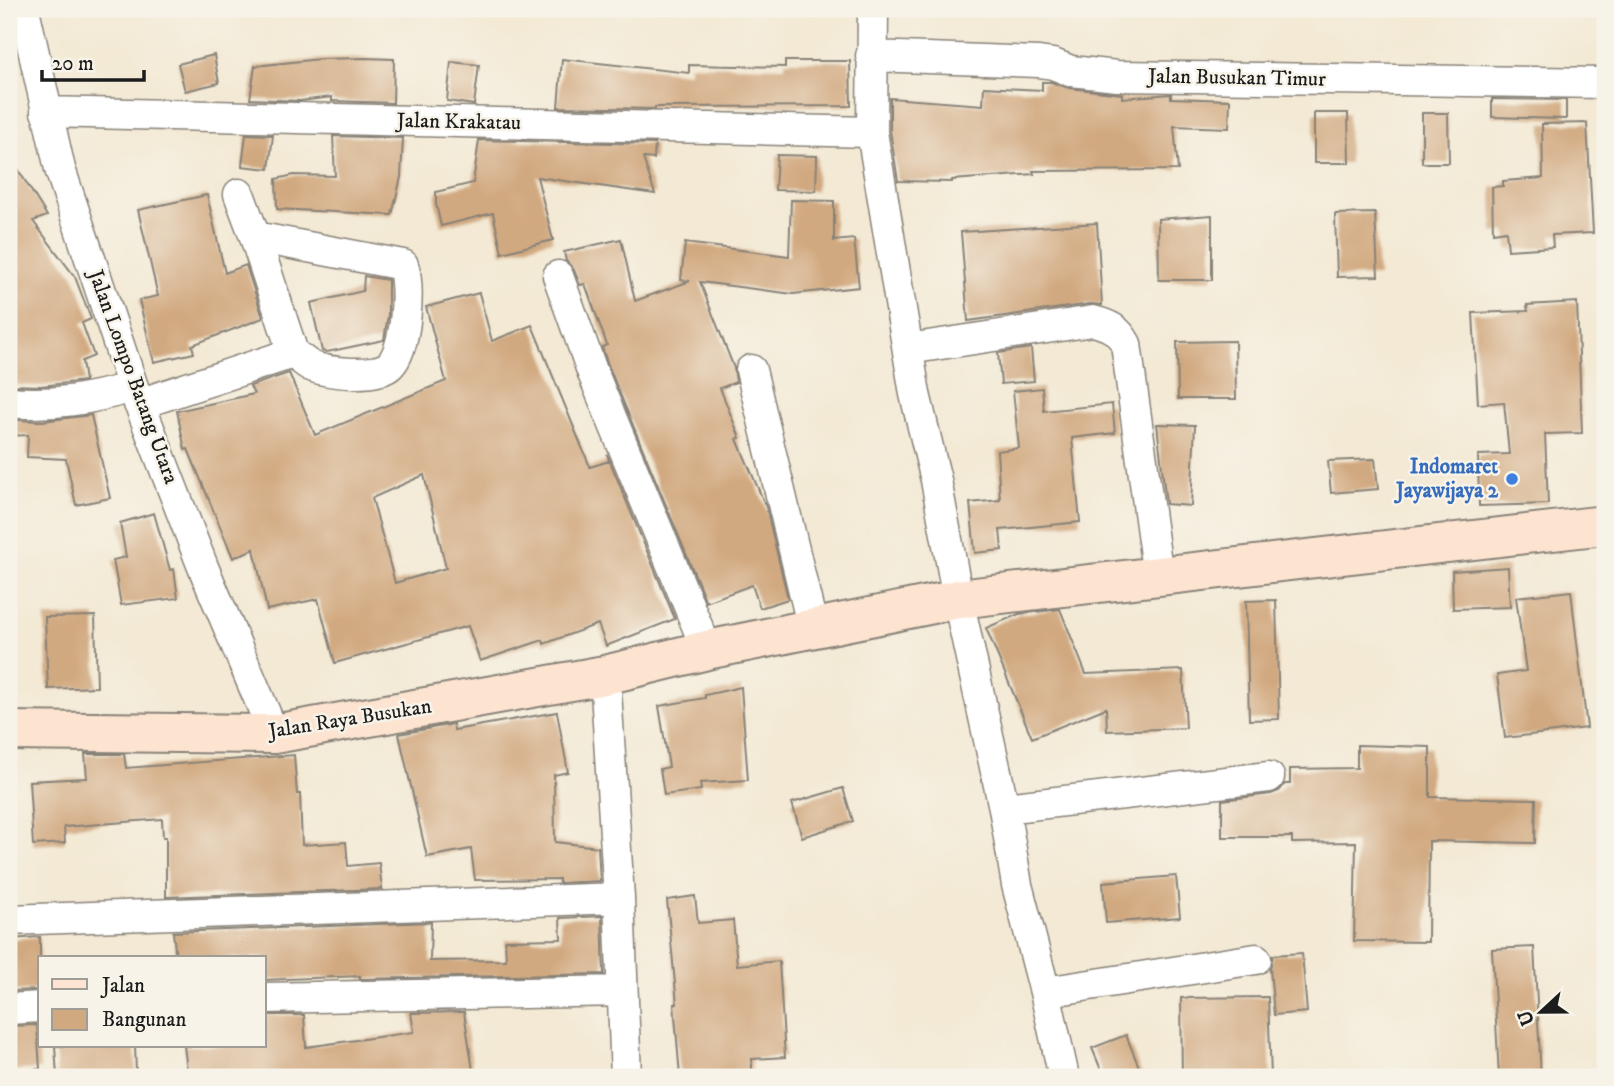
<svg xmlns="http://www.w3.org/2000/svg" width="1614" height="1086" viewBox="0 0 1614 1086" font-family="'IM FELL DW Pica',serif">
<rect width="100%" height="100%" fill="#f7f3e8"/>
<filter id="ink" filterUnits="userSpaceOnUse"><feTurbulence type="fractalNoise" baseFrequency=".0143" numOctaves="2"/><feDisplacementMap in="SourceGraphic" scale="14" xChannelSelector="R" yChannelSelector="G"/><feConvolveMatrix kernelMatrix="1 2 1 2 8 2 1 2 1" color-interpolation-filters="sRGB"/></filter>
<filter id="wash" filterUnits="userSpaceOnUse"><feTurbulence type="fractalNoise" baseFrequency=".00686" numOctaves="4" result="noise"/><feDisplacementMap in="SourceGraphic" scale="28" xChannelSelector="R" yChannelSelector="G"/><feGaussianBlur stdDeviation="1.57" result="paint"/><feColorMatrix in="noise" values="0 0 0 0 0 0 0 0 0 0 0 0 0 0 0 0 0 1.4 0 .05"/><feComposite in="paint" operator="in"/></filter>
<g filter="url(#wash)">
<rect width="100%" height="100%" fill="#f3e9d4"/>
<g id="blocks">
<path fill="#d1a980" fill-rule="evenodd" d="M214,55l5,28 -34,8 -7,-27z
M364,58l30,1 -1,44 -61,-2v-4l-32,4 -50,-2 5,-33 65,-7z
M562,59l127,14v-8l96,2v-6h65l1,45 -196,1v2l-97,-2z
M451,62l28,3 -5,40 -27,-4z
M1042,82h9l18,6 53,6v4l49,-4v4l59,2 -1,28 -55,-2 4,44 -145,1 1,3 -82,6v2l-54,-1 -8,-50v-33l93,7 1,-18 58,3z
M1492,99l74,1v19l-74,-2z
M1314,113h34l1,50h-35z
M1422,113h26l1,50h-27z
M1587,123l6,110 -41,2 1,12 -45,3 -2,-19 -13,2 -1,-46 11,-1v-5l40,-3 -1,-54z
M246,134l27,1 -4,34 -27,-3z
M333,136l70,2 -2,39 -9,38 -115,-6 -1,-30 18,-4 41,1z
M479,140l176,4 -1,15 -11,-1 12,36 -118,-17 16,63 -51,13 -9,-40 -52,13 -5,-22v-12l37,-9z
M9,155l38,61 -14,5 42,56 16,42 -9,4 12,33 -12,5 3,20 -44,5 -32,-1z
M777,155l40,1 -1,35 -41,-1z
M207,195l18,78 21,-8 17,53 -71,27 2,8 -40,9 -15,-62 19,-4 -20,-86z
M791,200l43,1v40l20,-2 5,48 -66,7 -93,-12 34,86 2,14 -16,6 20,50 -3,1 29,68 22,92 -28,9 -8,-23 -46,17 -98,-237 -6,-18 5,-2 -22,-61 -5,1 -6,-15 -8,-9 -2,-9 57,-13 14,62 55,-20 -9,-1 4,-37 104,13z
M1375,213l3,63 -41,1 -2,-63z
M1212,215v65h-53l-1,-61z
M1097,223l5,82 -12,-1 -122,17 -7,-89z
M364,276l24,4v35l-4,25 -57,12 -5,-1 -11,-48 52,-12z
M479,293l13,48 40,-16 58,142 19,-6 -2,-7 68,165 -69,27 -8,-22 -54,20 -1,-4 -63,21 -12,-35 -133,37 -17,-64 -51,11 -13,-61 -21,9 -45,-109 -3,1 -8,-39 77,-17 -4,-8 39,-13 26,62 131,-54 -20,-74zM424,475l22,93 -51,15 -23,-85z
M1577,302l5,131 -37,1 3,70 -69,2 -1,-51 31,-1 -5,-52 -26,2 -5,-91 55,-2 -1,-6z
M1235,341l1,58h-58l-1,-57z
M1031,348l3,33 -33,3 -3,-31z
M1042,388l2,23 68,-7 3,29 -43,5 8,84 -80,8 2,20 -27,3 -5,-50 30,-3 -3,-49 22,-3 -6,-57z
M91,415l19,83 -34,7 -10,-46 -39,-2 1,-22 -19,1v-16l33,1z
M1157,424l38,1 -4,81 -25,-2z
M1375,459l3,30 -47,4 -3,-32z
M154,513l16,57 4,-1 4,29 -57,7 -8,-45 13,-3 -6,-34z
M1508,567l2,40 -57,2 -1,-38z
M1571,591l16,137 -82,10 -8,-63 29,-4 -10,-74z
M1276,600l3,119 -30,1 -3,-119z
M1060,609l26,65 97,-4 3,58 -79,3 -1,-23 -74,30 -46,-110 33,-14z
M95,616l2,71 -49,2 -3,-72z
M741,687l7,93 -48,3 1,7 -37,5 -4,-26 9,-2 -10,-61 46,-8v-3z
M557,712l11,60 -14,3 1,67 43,5 2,34 -41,2v-4l-84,1 -4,-31 -44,8 -28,-123 54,-10 1,6z
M1357,745l73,2v50l106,2 -1,44 -106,-2 -1,101 -74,-1 2,-99 -64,1v-6h-70v-37l49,-6 8,-3 6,-7h5v-15l67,-1z
M85,754h39l2,14 168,-13 3,39h3l2,51 44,-3 2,24 31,-3 3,26 -216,8v-60h-3l-1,-18 -98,8 1,16 -32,2 -4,-64 58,-3z
M843,788l10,33 -51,16 -10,-34z
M1176,876l4,41 -74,6 -3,-41z
M695,896l3,27 35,-3 4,45 42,-4 6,96 -33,2v18h-72l-6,-73h3l-10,-104z
M602,916l2,58 -244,5v-3l-96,4v-22h-88l-3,-26 258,-10 -1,39 76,-1 -1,-20 56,-1 -1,-21z
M40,937v53l-31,1v-52z
M1534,947l7,130h-42l-7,-128z
M1302,953l5,59 -33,3 -4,-46 3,-14z
M1268,997l3,80h-89l-1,-79z
M464,1012l10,65h-286l-4,-31h80v-31h40l2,32 108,-15 -3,-19z
M37,1025l3,44 -31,2v-45z
M1126,1035l17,42h-39l-12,-29z
M55,1046h80l1,26 -79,4z"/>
</g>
</g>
<g filter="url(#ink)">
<use href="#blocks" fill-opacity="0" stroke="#888278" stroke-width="2"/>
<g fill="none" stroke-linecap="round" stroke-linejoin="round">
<defs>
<path id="street" d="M24,9l36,160 73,218 70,180 71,167
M873,9l-1,123 43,262 21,86 22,119 46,209 13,77 28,107 19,85
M871,56l168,6 14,2 18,7 46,5 488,7
M46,112l826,20
M239,194l16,43
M558,276l34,95 115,279
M908,349l185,-28c16,4 25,8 33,23l32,233
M751,370l62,259
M9,402c44,4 82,-3 124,-15
M139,404l154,-51 -38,-116 148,28c7,22 4,83 -13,100 -13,13 -63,8 -79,1 -6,-3 -12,-9 -18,-13
M605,675l14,223 7,179
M1004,808l265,-31
M9,920l610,-22
M1045,992l211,-33
M264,998l358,-7
M9,1009l31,-2"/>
<path id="secondary" d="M9,731l265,3 331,-59 102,-25 251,-51 647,-74"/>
</defs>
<use href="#street" stroke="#888278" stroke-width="33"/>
<use href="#secondary" stroke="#888278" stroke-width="42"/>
<use href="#street" stroke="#fff" stroke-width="30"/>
<use href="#secondary" stroke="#fde4d1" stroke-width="38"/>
</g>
</g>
<circle fill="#3f7fe0" stroke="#f7f3e8" stroke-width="2.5" cx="1512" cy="479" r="7"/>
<g text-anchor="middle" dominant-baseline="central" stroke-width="5" stroke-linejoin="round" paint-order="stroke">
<g font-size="21" fill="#1c1c1c" stroke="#f7f3e8">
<text transform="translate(1237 78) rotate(1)">Jalan Busukan Timur</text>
<text transform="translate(459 122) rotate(1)">Jalan Krakatau</text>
<text transform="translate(133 377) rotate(70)">Jalan Lompo Batang Utara</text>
<text transform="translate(350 719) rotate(-9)">Jalan Raya Busukan</text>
</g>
<g font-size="21" font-weight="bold" fill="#366cbe" stroke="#f7f3e8" text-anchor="end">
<text x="1498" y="467">Indomaret<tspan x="1498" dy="24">Jayawijaya 2</tspan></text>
</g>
</g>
<rect width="1614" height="1086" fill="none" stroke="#f7f3e8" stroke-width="35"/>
<rect x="38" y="956" width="228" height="91" fill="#f7f3e8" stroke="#9f9d96" stroke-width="2"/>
<rect x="52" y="979" width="35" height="10" fill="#fde4d1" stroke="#9f9d96" stroke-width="2"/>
<text x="102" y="992" font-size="21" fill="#1c1c1c">Jalan</text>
<rect x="52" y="1009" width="35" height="21" fill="#d1a980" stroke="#9f9d96" stroke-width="2"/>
<text x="102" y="1026" font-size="21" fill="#1c1c1c">Bangunan</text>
<g transform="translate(1541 1012) rotate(248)" stroke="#f7f3e8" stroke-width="5" paint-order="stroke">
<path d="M0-5L12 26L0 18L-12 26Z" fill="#1c1c1c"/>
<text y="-10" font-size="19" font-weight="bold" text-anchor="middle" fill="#1c1c1c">U</text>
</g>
<path d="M42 70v10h102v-10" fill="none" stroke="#1c1c1c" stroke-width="3.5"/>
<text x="52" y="70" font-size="21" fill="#1c1c1c" stroke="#f7f3e8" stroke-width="5" paint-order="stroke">20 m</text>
</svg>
